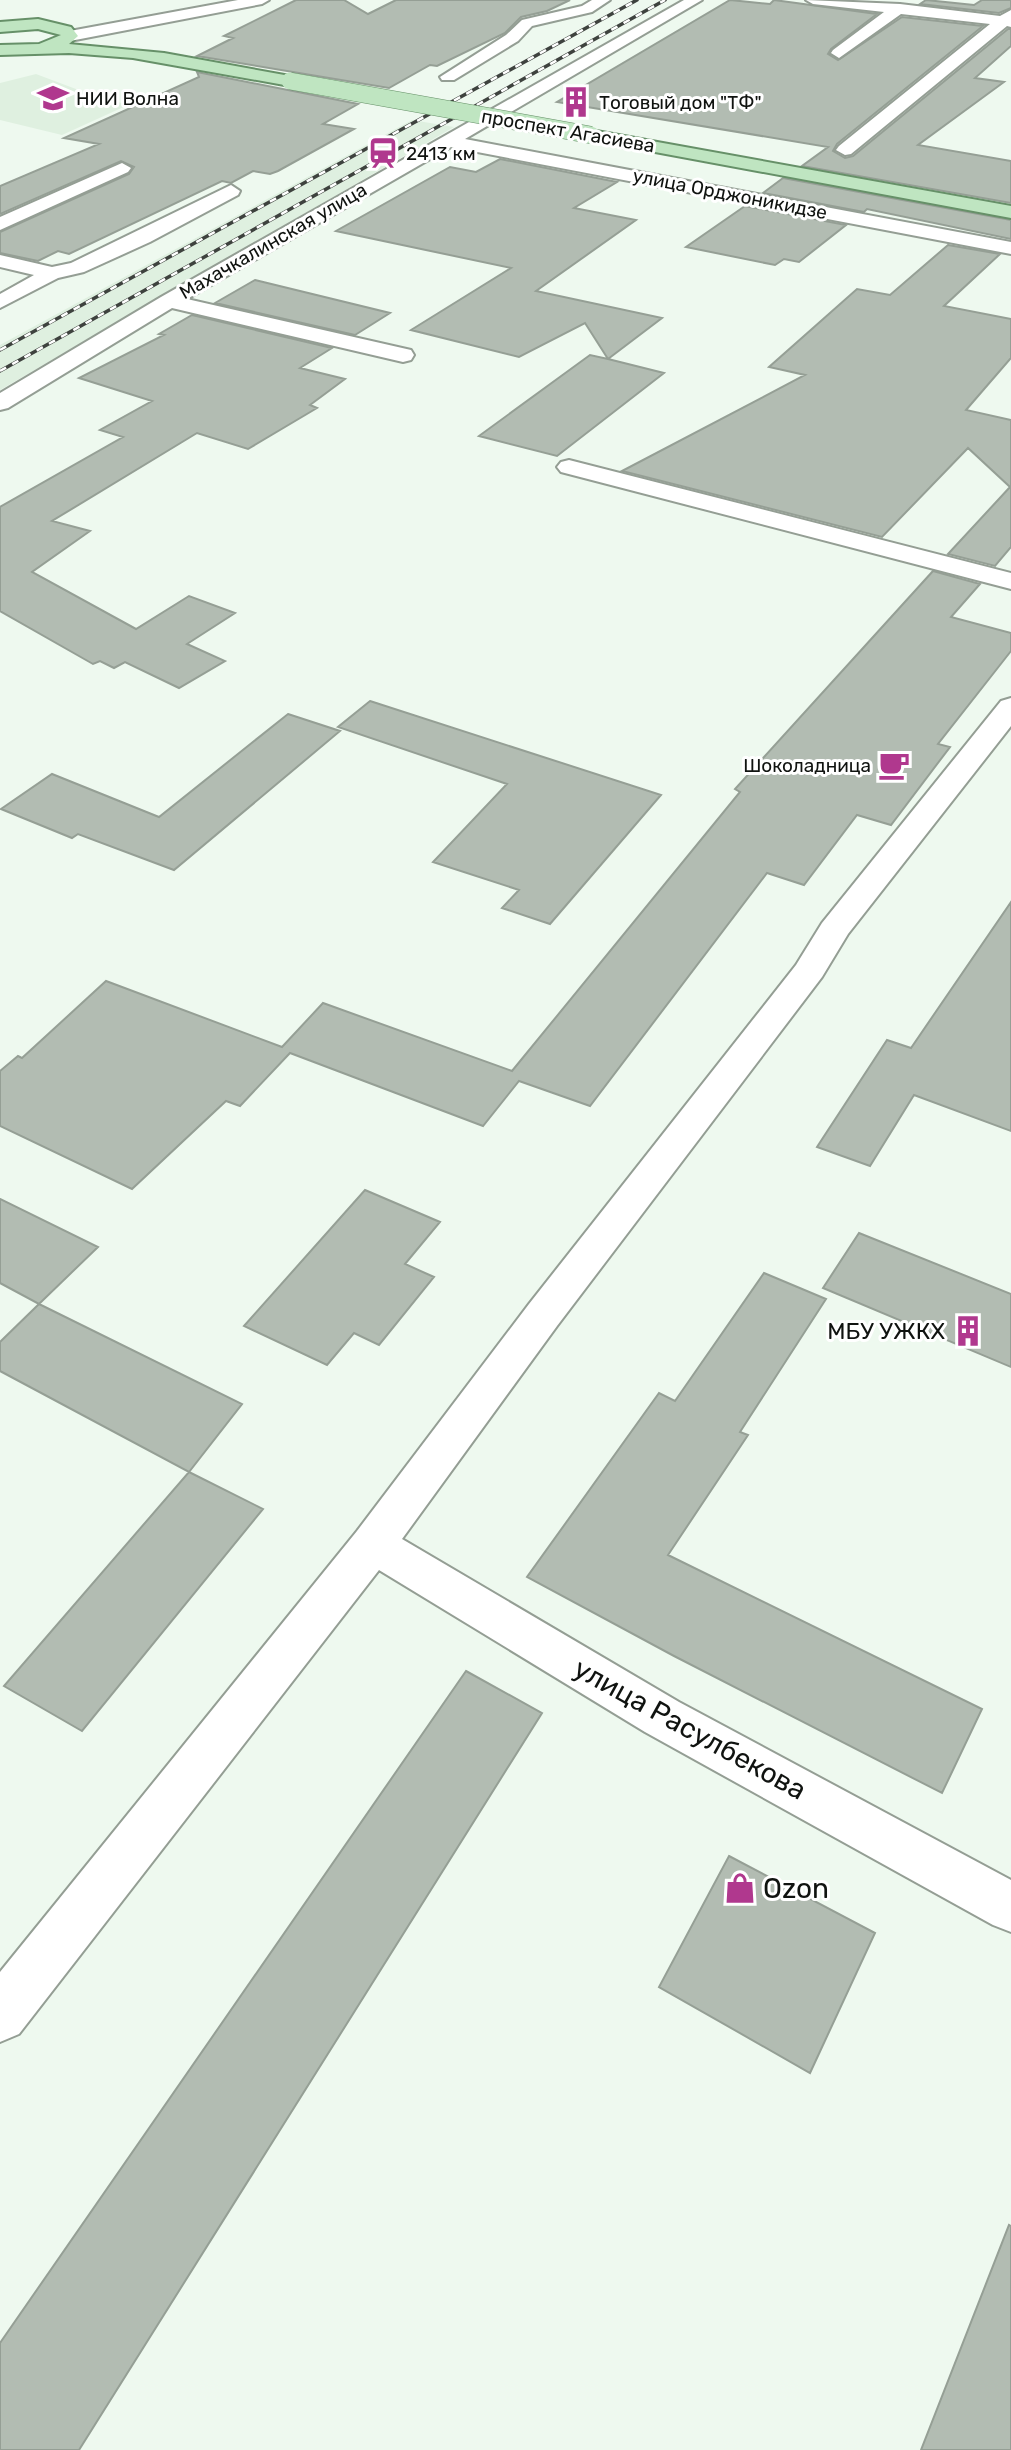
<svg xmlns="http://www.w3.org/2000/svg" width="1011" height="2450" viewBox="0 0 1011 2450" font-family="Rubik,sans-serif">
<rect width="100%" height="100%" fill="#eef9ef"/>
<path fill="#dff0e0" d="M36,74l48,18 44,13 -66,30 -62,-15v-37z
M412,120l42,7 -454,263v-45z"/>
<path fill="#b2bcb2" stroke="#959f95" stroke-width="2" d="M296,0h48l24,14 28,-14h174l-23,11 -26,6 -16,16 -68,33 -7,-1 -41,23 -192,-32 36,-18 -9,-2z
M730,0l40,4 4,-4 103,14 -46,35 -3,5 10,6 64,-43 81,9 -146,118 -4,7 12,7 8,-2 155,-127h3v17l-36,32 29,4 -86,63 93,16v42l-209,-37 26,-19 -271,-45z
M926,0l48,5 8,-5h29v8l-12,5 -79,-9z
M197,72l161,32 -35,20 31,5 -76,42 -8,3 -17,-3 -22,12 -9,-2 -153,73 -11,-3 -20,10 -38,-8v-21l129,-58 5,-7 -13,-6 -121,53v-28l99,-42 -35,-6 135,-61z
M500,159l117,23 -43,26 62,12 -100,71 126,27 -54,41 56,14 -107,83 -78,-20 111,-81 18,4 -23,-36 -66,34 -108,-27 100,-62 -175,-37 114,-64 26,5z
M783,178l228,42v19l-144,-30 -3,3 -101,-19z
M745,206l101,19 -47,37 -15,-3 -9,6 -89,-18z
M948,245l52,9 -56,52 67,13v39l-45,52 45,10v127l-16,19 -47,-12 62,-67 -42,-39 -86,89 -260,-66 183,-96 -36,-8 88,-78 33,6z
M255,280l135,33 -35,22 -140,-32z
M192,315l140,33 -32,20 45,11 -35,26 7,3 -69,41 -51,-16 -145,88 38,10 -58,41 104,57 53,-33 46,17 -48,31 38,17 -46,27 -54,-26 -11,6 -14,-7 -7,3 -93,-53v-104l123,-70 -23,-7 52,-29 -73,-23 85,-43 -5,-1z
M933,571l47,13 -29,33 60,16v18l-73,93 12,3 -59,78 -34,-10 -53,70 -37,-12 -177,233 -71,-25 -36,45 -193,-73 -50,53 -14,-5 -94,88 -132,-63v-55l18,-15 4,2 84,-77 176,66 41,-44 189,68 228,-279 -5,-3z
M370,701l291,94 -111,129 -48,-16 17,-18 -86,-28 74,-78 -169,-57z
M288,714l52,17 -166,139 -96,-36 -6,4 -71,-29 51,-35 107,43z
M1011,902v229l-97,-36 -44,71 -53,-19 70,-107 24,8z
M365,1190l75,32 -35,42 29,13 -55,68 -25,-12 -27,32 -83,-39z
M0,1199l98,48 -59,57 -39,-21z
M859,1233l152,61v73l-188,-79z
M764,1273l62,26 -86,133 8,3 -80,120 314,154 -40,84 -268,-137 -147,-79 132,-184 16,8z
M39,1304l203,100 -53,68 -189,-101v-29z
M189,1472l74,37 -181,222 -78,-45z
M466,1671l76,42 -463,737h-79v-107z
M729,1856l146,77 -65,140 -151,-86z
M1009,2225l2,1v224h-90z"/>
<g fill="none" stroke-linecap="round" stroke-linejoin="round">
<defs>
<path id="minor" d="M238,0h31l-7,4 -192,37 -8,-5 8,-5z
M592,0h18l-18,12 -60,14 -14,15 -64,39h-12l-2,-3 66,-42 16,-15 60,-14z
M684,0h18l-237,139 546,103v12l-560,-107 -264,152 224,51 3,5 -3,5 -8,2 -231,-54 -164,100 -8,2v-17l161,-96z
M806,0l94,4 100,12 11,-6v17l-4,-1 -156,128 -6,1 -9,-5 3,-4 151,-122 -89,-10 -62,44 -8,-5 2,-3 51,-38 -71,-8z
M122,163l9,5 -3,4 -128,58v-13z
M231,185l9,6 -2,4 -88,47 -66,30 -26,6 -58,30v-14l34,-19 -34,-8v-12l52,12 19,-4z
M569,460l442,113v16l-450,-117 -4,-5 4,-5z
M1011,698v28l-163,208 -26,43 -265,349 -155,213 277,163 332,178v52l-18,-7 -348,-193 -266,-162 -360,464 -19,8v-70l357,-441 172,-227 267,-339 26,-42 179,-222z"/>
<path id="major" d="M38,19l33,8 7,9 -9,8 95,9 126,23 8,5 -8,5 -157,-28 -64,-5 -69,2v-10l39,-1 22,-9 -23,-6 -38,3v-10z
M591,130l420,76v12l-426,-79 -3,-4z"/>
</defs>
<use href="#minor" stroke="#949e94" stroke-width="4"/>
<use href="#major" stroke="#669068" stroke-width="4"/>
<use href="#minor" fill="#fff" fill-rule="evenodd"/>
<use href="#major" fill="#bfe5c1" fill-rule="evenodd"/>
<defs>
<path id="rail" d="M0,350l637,-350
M0,371l665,-371"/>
</defs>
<use href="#rail" stroke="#3e423e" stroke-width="3.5"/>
<use href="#rail" stroke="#fff" stroke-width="2.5" stroke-dasharray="7" stroke-linecap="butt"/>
<defs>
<path id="major-bridge" d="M290,81l301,54"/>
</defs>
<use href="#major-bridge" stroke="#669068" stroke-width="18" stroke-linecap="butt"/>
<use href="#major-bridge" stroke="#bfe5c1" stroke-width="17"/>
</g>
<defs>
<symbol id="university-bare" viewBox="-9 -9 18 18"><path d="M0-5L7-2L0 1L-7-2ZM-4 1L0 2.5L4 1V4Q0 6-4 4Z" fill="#b0388e" stroke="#fff" stroke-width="2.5" paint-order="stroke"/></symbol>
<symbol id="building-bare" viewBox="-9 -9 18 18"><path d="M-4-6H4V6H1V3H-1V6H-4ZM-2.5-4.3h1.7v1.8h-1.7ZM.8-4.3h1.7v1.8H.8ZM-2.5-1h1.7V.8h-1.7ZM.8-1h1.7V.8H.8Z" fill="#b0388e" stroke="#fff" stroke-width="2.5" paint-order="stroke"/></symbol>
<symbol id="station-bare" viewBox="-9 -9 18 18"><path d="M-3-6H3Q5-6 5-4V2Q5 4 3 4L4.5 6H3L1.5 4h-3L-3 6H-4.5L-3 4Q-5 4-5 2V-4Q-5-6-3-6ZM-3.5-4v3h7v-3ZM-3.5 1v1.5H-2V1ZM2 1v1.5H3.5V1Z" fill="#b0388e" stroke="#fff" stroke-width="2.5" paint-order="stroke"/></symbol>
<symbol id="cafe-bare" viewBox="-9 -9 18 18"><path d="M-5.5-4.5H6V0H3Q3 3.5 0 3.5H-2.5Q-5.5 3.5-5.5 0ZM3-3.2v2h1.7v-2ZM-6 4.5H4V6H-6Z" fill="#b0388e" stroke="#fff" stroke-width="2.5" paint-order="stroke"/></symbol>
<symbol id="shop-bare" viewBox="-9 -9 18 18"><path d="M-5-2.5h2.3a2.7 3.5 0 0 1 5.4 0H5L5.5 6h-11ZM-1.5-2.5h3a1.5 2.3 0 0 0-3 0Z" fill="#b0388e" stroke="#fff" stroke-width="2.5" paint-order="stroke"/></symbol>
</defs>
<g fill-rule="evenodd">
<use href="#university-bare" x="31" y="76" width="44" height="44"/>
<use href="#building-bare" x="554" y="80" width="44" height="44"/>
<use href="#station-bare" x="361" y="131" width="44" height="44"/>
<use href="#cafe-bare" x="872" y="743" width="44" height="44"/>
<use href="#building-bare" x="946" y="1309" width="44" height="44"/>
<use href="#shop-bare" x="718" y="1866" width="44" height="44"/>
</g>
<g text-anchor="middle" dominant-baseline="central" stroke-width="6" stroke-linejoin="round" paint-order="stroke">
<g font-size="19" fill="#101310" stroke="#fff" text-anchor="start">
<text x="76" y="98">НИИ Волна</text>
<text x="599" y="102">Тоговый дом "ТФ"</text>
<text x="406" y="153">2413 км</text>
<text x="871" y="765" text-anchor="end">Шоколадница</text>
</g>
<g font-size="19" fill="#101310" stroke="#fff">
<text transform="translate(568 131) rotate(10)">проспект Агасиева</text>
<text transform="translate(730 194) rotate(11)">улица Орджоникидзе</text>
<text transform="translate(273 241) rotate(-30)">Махачкалинская улица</text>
</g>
<g font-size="23" fill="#101310" stroke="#fff" text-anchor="end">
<text x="945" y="1331">МБУ УЖКХ</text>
</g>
<g font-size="28" fill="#101310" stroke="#fff">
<text transform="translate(690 1729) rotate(29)">улица Расулбекова</text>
</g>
<g font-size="28" fill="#101310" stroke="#fff" text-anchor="start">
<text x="763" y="1888">Ozon</text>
</g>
</g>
</svg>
